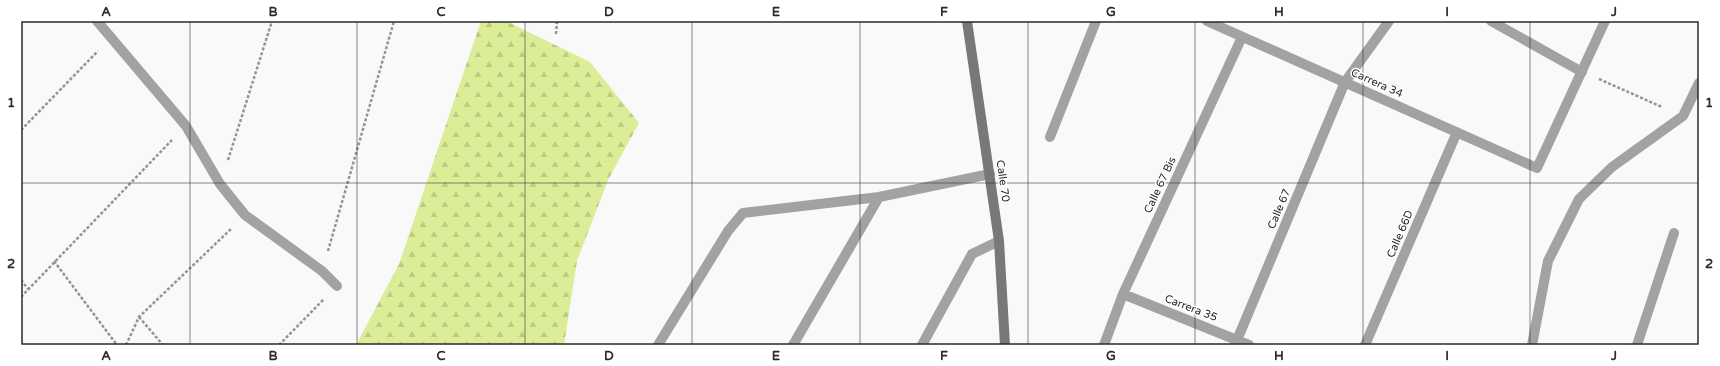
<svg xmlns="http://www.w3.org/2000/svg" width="1720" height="366" viewBox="0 0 1720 366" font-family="'Varela Round',sans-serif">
<defs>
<pattern id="forest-firs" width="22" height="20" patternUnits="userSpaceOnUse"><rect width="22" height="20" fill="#dced98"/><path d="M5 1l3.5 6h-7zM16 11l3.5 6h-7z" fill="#bdcb83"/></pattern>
</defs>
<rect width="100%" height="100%" fill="#f9f9fa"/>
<path fill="url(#forest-firs)" d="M481,21h25l84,41 49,61 -31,57 -31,81 -13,84h-208l43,-81z"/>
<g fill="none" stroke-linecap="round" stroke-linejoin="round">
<path stroke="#949495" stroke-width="2.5" stroke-dasharray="3 2" stroke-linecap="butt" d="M556,34l1,-13
M1599,79l63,28
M21,130l77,-79
M228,160l44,-139
M328,251l66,-230
M54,261l63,84
M21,280l7,9
M21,297l151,-157
M139,317l24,28
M126,345l13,-28 93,-89
M279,345l45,-46"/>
<path stroke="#a2a2a1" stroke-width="10" d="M97,21l89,105 34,58 25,31 77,56 15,15
M1207,21l330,147 68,-147
M1491,21l91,51
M1050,137l46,-116
M1123,294l126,51
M658,345l70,-114 15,-18 136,-16 111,-23
M793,345l86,-148
M922,345l50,-91 27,-13
M1104,345l19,-51 119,-257
M1235,345l110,-263 44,-61
M1365,345l92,-213
M1532,345l16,-84 31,-62 33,-32 71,-51 16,-33
M1637,345l37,-112"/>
<path stroke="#797878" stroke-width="10" d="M967,21l32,220 6,104"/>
</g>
<path fill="none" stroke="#2a2a2b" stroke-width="1" stroke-opacity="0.55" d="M190,21v324M357,21v324M525,21v324M692,21v324M860,21v324M1028,21v324M1195,21v324M1363,21v324M1530,21v324M21,183h1678"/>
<g text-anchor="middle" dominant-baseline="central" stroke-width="3" stroke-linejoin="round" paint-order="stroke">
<g font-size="11" fill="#2a2a2b" stroke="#fff">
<text transform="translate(1377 83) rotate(24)">Carrera 34</text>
<text transform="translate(1003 181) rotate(82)">Calle 70</text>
<text transform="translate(1160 185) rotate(-65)">Calle 67 Bis</text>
<text transform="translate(1279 209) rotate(-67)">Calle 67</text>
<text transform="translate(1400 234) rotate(-67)">Calle 66D</text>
<text transform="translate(1191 308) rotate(21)">Carrera 35</text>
</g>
</g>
<rect width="1720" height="366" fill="none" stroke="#ffffff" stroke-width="44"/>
<rect x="22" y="22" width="1676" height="322" fill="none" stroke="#2a2a2b" stroke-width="1.5"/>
<g font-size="13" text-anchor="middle" font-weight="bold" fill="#2a2a2b">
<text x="106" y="16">A</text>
<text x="273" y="16">B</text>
<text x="441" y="16">C</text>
<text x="609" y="16">D</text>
<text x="776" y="16">E</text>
<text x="944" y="16">F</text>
<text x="1111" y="16">G</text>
<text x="1279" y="16">H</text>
<text x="1447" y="16">I</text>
<text x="1614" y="16">J</text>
<text x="11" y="107">1</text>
<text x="1709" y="107">1</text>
<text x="11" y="268">2</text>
<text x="1709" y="268">2</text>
<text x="106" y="360">A</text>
<text x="273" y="360">B</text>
<text x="441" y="360">C</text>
<text x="609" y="360">D</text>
<text x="776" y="360">E</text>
<text x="944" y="360">F</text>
<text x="1111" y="360">G</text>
<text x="1279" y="360">H</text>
<text x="1447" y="360">I</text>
<text x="1614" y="360">J</text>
</g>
</svg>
